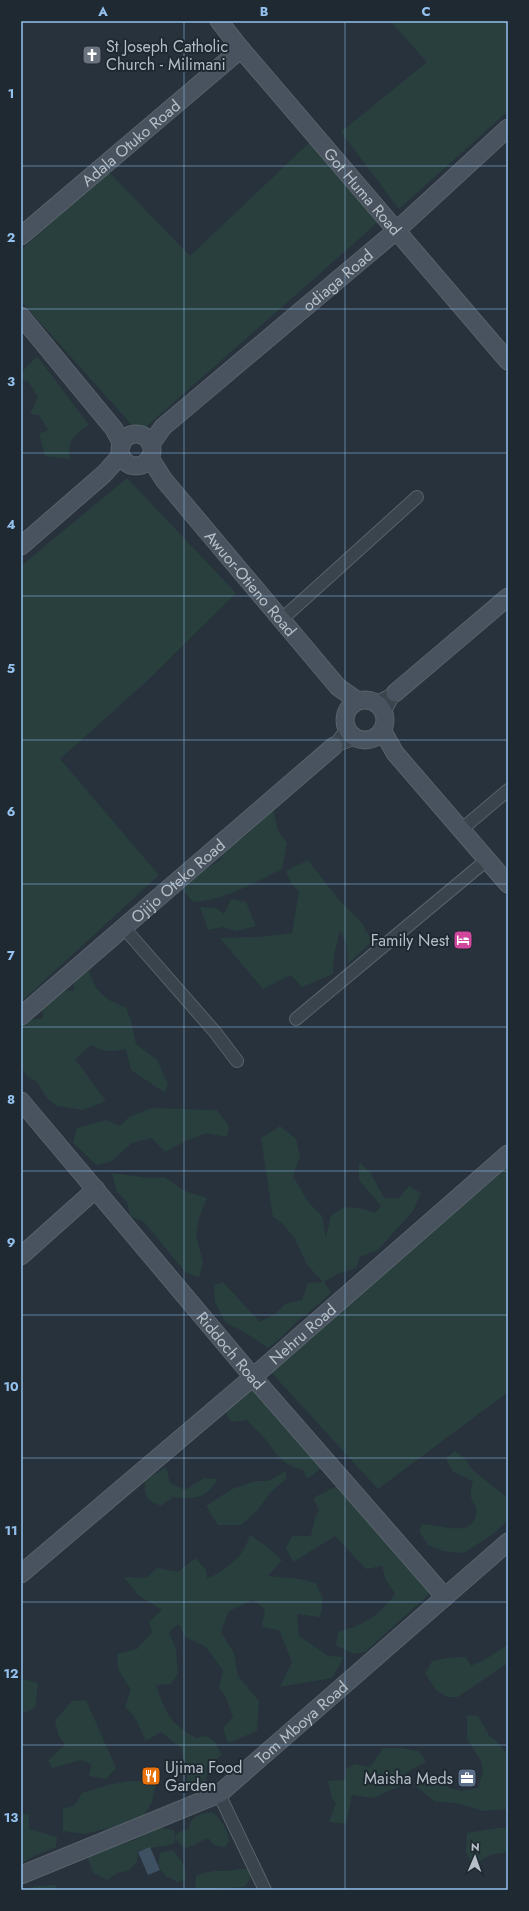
<svg xmlns="http://www.w3.org/2000/svg" width="529" height="1911" viewBox="0 0 529 1911" font-family="Jost,sans-serif">
<rect width="100%" height="100%" fill="#27323c"/>
<path fill="#293f3e" d="M390,21h118v90l-109,98 -58,-77 86,-70z
M312,140l65,83 -238,210 -118,-132v-51l87,-79 82,85z
M37,356l52,69c-15,10 -22,15 -19,34l-25,-3 -6,-22 9,-4 -9,-15 -9,-1 8,-17 -10,-16 -7,-1v-7z
M127,478l109,115 -88,87 -88,79 99,116 -138,127v-436z
M273,810l5,21 9,12 -5,26c-29,14 -56,31 -89,33l-10,-12 17,-17 20,-13 5,-11 20,-13z
M308,860l31,40 23,23 10,18 -24,23 -1,-20 -7,-13 -6,24 -1,19 -31,13 -11,-12 -28,14 -43,-51 41,-1 31,-4 7,-41 -8,-9 -5,-12z
M231,899l15,3 10,24 -20,5 -13,-4 -15,3 -8,-23 16,1 8,6z
M88,970l8,18 11,11 19,9 5,12 5,24 21,16 11,24 -3,9 -34,-23 -5,-21c-16,3 -20,4 -35,-4l-16,14 31,42 -23,9 -26,-4 -10,-8 -10,-16 -10,-6 -6,-9v-40l8,-7 14,-2 -1,-12 20,-16 12,1v-12z
M152,1108l65,2 12,16 -2,11 -20,-4 -19,7 -23,12 -13,-14 -20,5 -22,19 -13,3 -24,-22 4,-15 29,-8 14,6 9,-9z
M280,1126l16,13 4,17 -7,20 15,26 14,14 4,21 5,-21 14,-9 19,2 11,4 6,-7 -22,-26v-18l11,10 14,26h15l10,-12 12,7 -8,18 -35,39 -18,7 -4,11 -18,6 -14,8 7,10c-10,11 -20,18 -31,27 -11,10 -19,20 -32,29l-22,-15 -21,-11 -10,-20 -1,-17 9,-3 37,40 15,-8 10,-10 17,-4 6,-17 15,-1 -16,-17 -12,-26 -13,-16 -9,-6 -12,-79z
M508,1167v225l-130,97 -109,-119z
M112,1173l36,5 16,-1 21,14 22,7 -8,20 -3,18 7,26 -4,15 -13,-4 -42,-51 -14,-6 -3,-14 -10,-10z
M257,1389l66,75 -5,7 -11,8 -4,-9c-25,-6 -27,-19 -42,-36 -5,-5 -10,-7 -13,-14l-16,2 -8,-11 21,-19z
M455,1451l8,6 10,13 33,27 1,24 -14,13 -29,19 -21,-2 -15,-6 -9,-14 3,-7c17,0 57,17 54,-16 -1,-5 -5,-8 -5,-12 -1,-4 1,-11 2,-15l-21,-10 -6,-13z
M166,1467l4,16 15,7 19,-12 14,1c-13,21 -23,20 -45,18l-12,9c-16,-6 -17,-11 -16,-26z
M286,1471v8l-15,13 -16,21 -14,12h-23l-12,-19 26,-17 24,-8h12z
M339,1485l82,91 8,18 -64,58 -12,2 -17,-9 2,-13c27,-8 40,-15 57,-38l-9,-14 -4,-14 -16,3 -31,-33 -42,26 -7,-14 6,-12h19l4,-18 4,-8 -6,-12z
M250,1535l15,10 17,15 -14,16 32,3 16,4 7,16 -3,18 -23,-3 2,22 29,20 16,1 -12,21 -52,9 12,-25 -13,-32 -17,-3 3,-18 -12,-9 -24,11 -8,21 13,21 4,23 21,25 -2,30 -29,12 -5,-15 10,-11 -7,-19 -7,-10 4,-18 -17,-23 -21,-10 -6,-13 -10,8 7,18 2,23 -7,11 -15,1c10,28 13,38 40,53l10,-2 8,5 8,14 -15,11 -1,21 -19,2v-20l-6,-21 -20,-16 -15,9 -12,-25 -9,-9 6,-17 -13,-21 -1,-15 20,-5 15,-17 -3,-10 13,-12 -24,-15 -14,-18 22,1 11,-10 21,4 17,-14 11,12 1,9c21,-11 36,-21 43,-44z
M508,1644v19l-50,34h-10l-11,-6 -12,-17 7,-13 16,-3 18,-1 5,9 18,-9z
M21,1679l17,4 -3,25 -14,6z
M86,1700l30,68 -10,11 -17,-3 2,-12 -10,-4 -29,8 -4,-8 17,-15 -6,-9 -4,-15 17,-20z
M467,1715l11,1 12,21 6,3 12,16v53l-24,2 -29,-8 -19,-1 -23,-18 11,-9 16,3 9,10 12,3 17,-3 5,-17 -2,-10 -14,-22z
M383,1748h17l19,3 7,11 -19,10 -6,14 -17,7 -11,5 -21,-3 -6,29 -17,-2 7,-19 -4,-4 -4,-18 17,-1 1,-11 9,-5 15,3z
M128,1781l28,1 -4,20 -11,18 -56,14 -22,-3v-22l12,-4 7,-12 26,-8z
M212,1812c10,9 16,16 17,30l-4,5 -11,-2 -6,-7 -21,10 -6,-2 -6,-8 -1,6c-13,3 -24,3 -36,7l-1,11 -7,8 -13,3 -10,7 -14,-7 -6,-17 50,-17 20,-12 17,3 1,7 4,-5 10,-3c1,-14 11,-15 23,-17z
M21,1814h8v15l28,8 -1,10 -20,8 -15,9z
M498,1828h10v24l-18,3 -17,10 -7,-13 1,-19z
M172,1850c10,10 15,17 13,30l-8,2 -6,-4 -5,-1 -8,-12 2,-12z
M239,1869h11v11l-6,7 -46,3 -3,-4 1,-10c16,-8 27,-3 43,-7z
M56,1885l2,5h-37l15,-4z"/>
<path fill="#3e5163" d="M150,1847l10,23 -12,5 -10,-23z"/>
<g fill="none" stroke-linecap="round" stroke-linejoin="round">
<defs>
<path id="street" d="M281,620l136,-123
M375,703l20,-10
M383,714l12,-21
M334,746l22,-8
M334,746l13,-17
M462,829l46,-39
M124,928l91,104 22,29
M296,1019l192,-160
M219,1794l46,96"/>
<g id="secondary">
<path id="s1" d="M219,21l22,28 267,312"/>
<path id="s2" d="M21,236l220,-187"/>
<path d="M21,316l93,113 8,15"/>
<circle cx="136" cy="450" r="16"/>
<path id="s3" d="M151,444l12,-17 234,-197 111,-102"/>
<path id="s4" d="M150,458l14,22 174,207 20,14"/>
<path d="M21,546l83,-72 17,-19"/>
<path d="M395,693l113,-96"/>
<circle cx="365" cy="720" r="20"/>
<path d="M382,730l13,23 113,131"/>
<path id="s5" d="M21,1016l313,-270"/>
<path id="s6" d="M21,1101l232,276 192,220"/>
<path d="M21,1256l75,-67"/>
<path id="s7" d="M21,1574l232,-197 255,-223"/>
<path id="s8" d="M21,1875l198,-81 289,-252"/>
</g>
</defs>
<use href="#street" stroke="#58626a" stroke-width="14"/>
<use href="#secondary" stroke="#58626a" stroke-width="19"/>
<use href="#street" stroke="#3a444c" stroke-width="12"/>
<use href="#secondary" stroke="#49535f" stroke-width="17"/>
</g>
<path fill="none" stroke="#94c1ee" stroke-width="1" stroke-opacity="0.55" d="M184,21v1869M345,21v1869M21,166h487M21,309h487M21,453h487M21,596h487M21,740h487M21,884h487M21,1027h487M21,1171h487M21,1315h487M21,1458h487M21,1602h487M21,1745h487"/>
<defs>
<symbol id="church-square" viewBox="-11 -11 22 22"><rect x="-9" y="-9" width="18" height="18" rx="4" fill="#6b7280" stroke="#1f2931"/><path d="M-1.2-6h2.4v3.5h3.3v2.4h-3.3V6h-2.4V-.1h-3.3v-2.4h3.3Z" fill="#fff"/></symbol>
<symbol id="hotel-square" viewBox="-11 -11 22 22"><rect x="-9" y="-9" width="18" height="18" rx="4" fill="#d1479c" stroke="#1f2931"/><path d="M-6-4.5h1.5V1H6V5H4.5V3h-9V5H-6ZM-4 0a1.8 1.8 0 1 1 3.6 0ZM.5 0V-2.5h3Q6-2.5 6 0Z" fill="#fff"/></symbol>
<symbol id="restaurant-square" viewBox="-11 -11 22 22"><rect x="-9" y="-9" width="18" height="18" rx="4" fill="#e8710a" stroke="#1f2931"/><path d="M-5-6h1v4h1v-4h1v4h1v-4h1v5L-1.5 .5V6h-2V.5L-5-1ZM5-6V6H3V1.5H1.5Q1.5-4 5-6Z" fill="#fff"/></symbol>
<symbol id="office-square" viewBox="-11 -11 22 22"><rect x="-9" y="-9" width="18" height="18" rx="4" fill="#5c6f8a" stroke="#1f2931"/><path d="M-6-3h4V-5.5h4V-3h4V5H-6ZM-1-4.5V-3h2v-1.5ZM-6 0V1H6V0Z" fill="#fff"/></symbol>
</defs>
<g fill-rule="evenodd">
<use href="#church-square" x="81" y="44" width="22" height="22"/>
<use href="#hotel-square" x="452" y="929" width="22" height="22"/>
<use href="#restaurant-square" x="140" y="1765" width="22" height="22"/>
<use href="#office-square" x="456" y="1767" width="22" height="22"/>
</g>
<g text-anchor="middle" dominant-baseline="central" stroke-width="4" stroke-linejoin="round" paint-order="stroke">
<g font-size="16" fill="#b6bfc7" stroke="#1f2931" text-anchor="start">
<text x="106" y="46">St Joseph Catholic<tspan x="106" dy="18">Church - Milimani</tspan></text>
<text x="449" y="940" text-anchor="end">Family Nest</text>
<text x="165" y="1767">Ujima Food<tspan x="165" dy="18">Garden</tspan></text>
<text x="453" y="1778" text-anchor="end">Maisha Meds</text>
</g>
<g font-size="16" fill="#b6bfc7" stroke="#1f2931">
<text stroke="none"><textPath href="#s2" startOffset="144">Adala Otuko Road</textPath></text>
<text stroke="none"><textPath href="#s1" startOffset="223">Got Huma Road</textPath></text>
<text stroke="none"><textPath href="#s3" startOffset="249">odiaga Road</textPath></text>
<text stroke="none"><textPath href="#s4" startOffset="161">Awuor-Otieno Road</textPath></text>
<text stroke="none"><textPath href="#s5" startOffset="207">Ojijo Oteko Road</textPath></text>
<text stroke="none"><textPath href="#s7" startOffset="370">Nehru Road</textPath></text>
<text stroke="none"><textPath href="#s6" startOffset="326">Riddoch Road</textPath></text>
<text stroke="none"><textPath href="#s8" startOffset="323">Tom Mboya Road</textPath></text>
</g>
</g>
<rect width="529" height="1911" fill="none" stroke="#1f2931" stroke-width="44"/>
<g transform="translate(475 1857) rotate(2)" stroke="#1f2931" stroke-width="3" paint-order="stroke">
<path d="M0-3L7 15L0 10L-7 15Z" fill="#b6bfc7"/>
<text y="-6" font-size="11" font-weight="bold" text-anchor="middle" fill="#b6bfc7">N</text>
</g>
<rect x="22" y="22" width="485" height="1867" fill="none" stroke="#94c1ee" stroke-width="1.5"/>
<g font-size="13" text-anchor="middle" font-weight="bold" fill="#94c1ee">
<text x="103" y="16">A</text>
<text x="264" y="16">B</text>
<text x="426" y="16">C</text>
<text x="11" y="98">1</text>
<text x="11" y="242">2</text>
<text x="11" y="386">3</text>
<text x="11" y="529">4</text>
<text x="11" y="673">5</text>
<text x="11" y="816">6</text>
<text x="11" y="960">7</text>
<text x="11" y="1104">8</text>
<text x="11" y="1247">9</text>
<text x="11" y="1391">10</text>
<text x="11" y="1535">11</text>
<text x="11" y="1678">12</text>
<text x="11" y="1822">13</text>
</g>
</svg>
